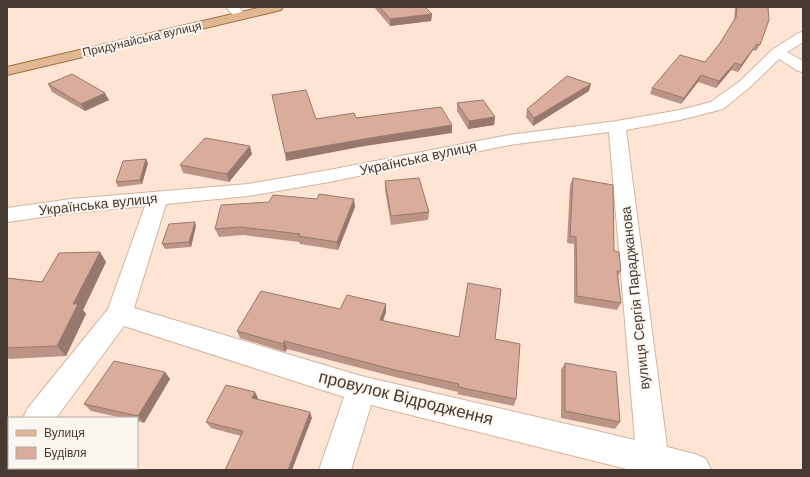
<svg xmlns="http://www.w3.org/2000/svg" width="810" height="477" viewBox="0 0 810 477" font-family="Helvetica,sans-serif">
<rect width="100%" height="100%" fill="#fee5d3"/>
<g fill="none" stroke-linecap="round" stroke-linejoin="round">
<defs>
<path id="minor" d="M226,7h13l7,9 -2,3h-8z
M803,32v10l-16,10 16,9v11l-5,-1 -19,-12 -29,28 -27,22 -43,11 -54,10 41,317 28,7 11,5 5,11h-80l-260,-65 -20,65h-32l25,-73 -220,-71 -68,92h-33l5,-10 80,-99 37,-103 -74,7 -64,9v-14l64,-9 177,-15 81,-14 180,-35 108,-14 63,-11 31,-8 29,-21 32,-31 26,-17zM609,132l26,308 -274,-64 -227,-68 32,-104 82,-8 81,-14 180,-37z
M9,440v28h10l-3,2h-9v-29z"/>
<path id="major" d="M262,7h21l-2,3 -4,1 -270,64v-8z"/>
</defs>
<use href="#minor" stroke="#d2b49e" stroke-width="2"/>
<use href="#major" stroke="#9f6d43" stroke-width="2"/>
<use href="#minor" fill="#fff" fill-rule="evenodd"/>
<use href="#major" fill="#e2b894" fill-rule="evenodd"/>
</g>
<path fill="#bb9486" d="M374,7h51l7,7 -1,7 -41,5z
M735,7h33l-8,38 -4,6 -3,-1 -15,22 -7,-2 -15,18 -18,-6 -17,22 -31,-10 2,-6 53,-26 15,-19 14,-21z
M48,84l61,16 -24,11 -33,-19z
M589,91l-56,35 -7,-9 1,-8z
M457,103l38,14 -1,8 -26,4 -11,-18z
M252,154l-23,28 -46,-9 -3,-8z
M146,159l2,4 -6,21 -24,3 -2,-5z
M573,178l41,73 7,20 -3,5 3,27 -4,7 -43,-7v-59l-7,-1 3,-58z
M385,181l44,31 -1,8 -37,5 -6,-35z
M317,199h37l1,8 -17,43 -38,-6 -1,-2 -56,-7 -24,2 -4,-8z
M196,226l-5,21 -26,2 -3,-5z
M100,252l6,10 -23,48 3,4 -20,42 -57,3 -2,-2v-79l35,4z
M386,304v8l-3,9 76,16 36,2 21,60 -2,7 -57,-12 1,-2 -63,-15 -108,-28 -2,3 -45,-14 -3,-7 103,-22z
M565,363l55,59 -5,7 -54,-11v-48z
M165,372l5,7 -26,44 -7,-2v-3h-14l-32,-7 -7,-7z
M258,398l-1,2 55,18 -71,18 -30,-8 -5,-6z"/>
<path fill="#98786d" d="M432,14l-1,7 -41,5v-7z
M757,44l-4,6 -15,22 3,-7z
M735,63l-4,7 -15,18 3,-7z
M701,75l-3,7 -17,22 3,-6z
M591,84l-2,7 -56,35 1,-8z
M105,93l4,7 -24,11 -4,-7z
M495,117l-1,8 -26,4 1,-8z
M452,125v8l-87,13 -79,15 -1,-8 79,-14z
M250,146l2,8 -23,28 -2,-8z
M146,159l2,4 -6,21 -2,-4z
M354,199l1,8 -17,43 -1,-8z
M195,222l1,4 -5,21 -2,-5z
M100,252l6,10 -23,48 3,4 -20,42 -9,-10 16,-42z
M386,304v8l-6,16v-8z
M284,341l3,8 -2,3 -2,-8z
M165,372l5,7 -26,44 -6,-7z
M255,392l3,6 -3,7 -3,-7z
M310,412l2,6 -20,52h-4z"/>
<path fill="#d9ac9c" stroke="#98786d" d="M380,7h45l7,7 -42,5z
M737,7h31l1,13 -9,25 -3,-1 -16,21 -6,-2 -16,18 -18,-6 -17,23 -32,-10 28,-33 25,7 15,-19 16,-26z
M72,74l33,19 -24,11 -33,-20z
M567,76l24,8 -57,34 -7,-9z
M306,90l10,29 38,-6 2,5 85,-11 11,18 -88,14 -79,14 -13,-58z
M483,100l12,17 -26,4 -12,-18z
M205,138l45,8 -23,28 -47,-9z
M146,159l-6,21 -24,2 7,-21z
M419,178l10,34 -38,4 -6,-35z
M573,178l40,7 1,66 5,1 2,19h-4l4,32 -44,-7 -1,-59 -6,-1z
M319,194l35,5 -17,43 -39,-6 2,-2 -60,-7 -25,2 6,-24 48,-3 4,-7 44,4z
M195,222l-6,20 -27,2 7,-20z
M100,252l-27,52h5l-21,42 -50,2v-70l35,4 17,-29z
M468,283l33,6 -6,50 25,5 -4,55 -58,-12 1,-3 -64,-14 -111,-29 -1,3 -46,-13 24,-40 79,18 7,-14 39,9 -6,16 79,17z
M114,361l51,11 -27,44 -54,-12z
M565,363l51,9 4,50 -55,-11z
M226,385l29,7 -3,6 58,14 -22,58h-63l18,-39 -37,-9z"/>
<g text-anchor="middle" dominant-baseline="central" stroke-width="4" stroke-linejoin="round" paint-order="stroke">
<g font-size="12" fill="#463a31" stroke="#fcf6f1">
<text transform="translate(142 39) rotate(-13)">Придунайська вулиця</text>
</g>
<g font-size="14" fill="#463a31" stroke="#fcf6f1">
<text transform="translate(418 158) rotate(-12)">Українська вулиця</text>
<text transform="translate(98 204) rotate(-6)">Українська вулиця</text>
<text transform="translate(635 298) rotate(-96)">вулиця Сергія Параджанова</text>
</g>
<g font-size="17" fill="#463a31" stroke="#fcf6f1">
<text transform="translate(406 398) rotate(14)">провулок Відродження</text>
</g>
</g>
<rect width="810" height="477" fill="none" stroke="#463a31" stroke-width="16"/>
<rect x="8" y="417" width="130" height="52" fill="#fcf6f1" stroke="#b3aba4"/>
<rect x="16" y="430" width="20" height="6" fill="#e2b894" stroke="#b3aba4"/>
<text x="44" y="437" font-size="12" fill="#463a31">Вулиця</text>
<rect x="16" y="447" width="20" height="12" fill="#d9ac9c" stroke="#b3aba4"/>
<text x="44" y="457" font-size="12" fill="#463a31">Будівля</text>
</svg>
